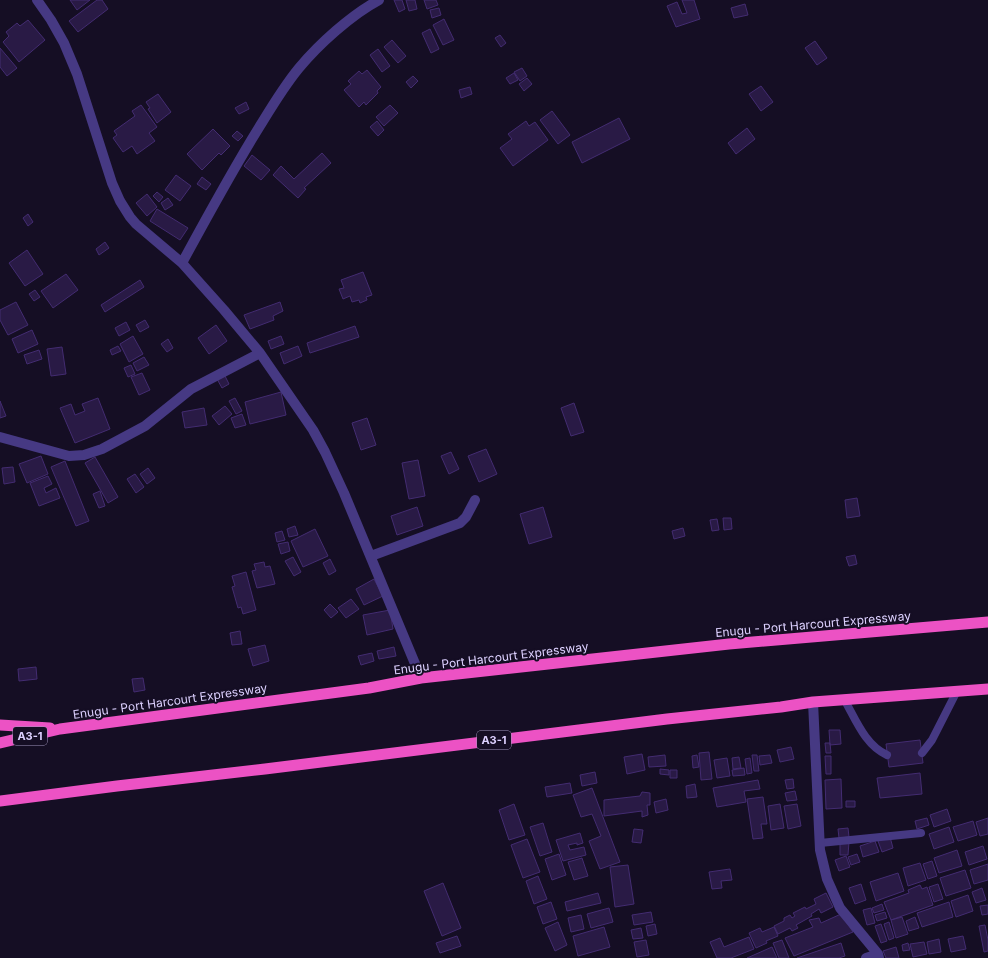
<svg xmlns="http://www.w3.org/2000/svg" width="988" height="958" viewBox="0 0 988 958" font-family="Inter,sans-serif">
<rect width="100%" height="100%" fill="#150e24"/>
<path fill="#291a45" stroke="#432c71" d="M70,0h20l-13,10z
M97,0h5l6,9 -30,23 -9,-11z
M394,0h8l3,9 -6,3z
M406,0h9l2,9 -8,2z
M424,0h12l2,5 -11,4z
M682,0h12l6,19 -24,8 -9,-21 10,-4 5,12 5,-1z
M745,4l3,11 -14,3 -3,-10z
M439,8l2,7 -9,3 -2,-8z
M444,19l10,21 -11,5 -10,-20z
M28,20l17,20 -26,22 -16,-20 6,-6 -3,-4 11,-9 3,3z
M430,29l9,20 -8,4 -9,-20z
M500,35l6,8 -5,4 -6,-9z
M392,40l14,16 -8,7 -14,-16z
M815,41l12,17 -10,7 -12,-17z
M0,48l17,20 -10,8 -7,-9z
M378,49l12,17 -8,6 -12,-17z
M522,68l5,8 -7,5 -6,-9z
M367,70l14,17 -4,4 1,2 -12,12 -2,-3 -5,5 -15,-17 7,-6 -3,-3 11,-10 3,3z
M514,73l4,7 -8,4 -4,-6z
M413,76l5,5 -7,7 -5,-6z
M527,78l5,6 -8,7 -5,-7z
M761,86l12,16 -12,9 -12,-17z
M470,87l2,7 -11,4 -2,-8z
M158,94l13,18 -14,11 -9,-14 2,-1 -4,-6z
M246,102l3,7 -10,5 -4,-6z
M141,105l16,22 -8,6 6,8 -18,13 -5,-8 -9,6 -10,-14 4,-3 -3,-4 21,-15 -3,-5z
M390,105l8,8 -14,13 -8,-9z
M552,111l18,24 -12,9 -18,-24z
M619,118l11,21 -48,24 -10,-21z
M377,121l7,9 -6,6 -8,-9z
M526,121l3,5 6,-4 13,18 -35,26 -13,-18 12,-9 -4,-5z
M747,128l8,11 -19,15 -8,-11z
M213,129l17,17 -9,9 -2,-2 -17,17 -15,-16z
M237,131l6,5 -5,5 -6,-5z
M322,153l9,10 -27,25 2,1 -8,9 -25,-23 8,-9 13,13z
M252,155l18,15 -9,10 -17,-14z
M176,175l15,11 -11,15 -15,-11z
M202,177l9,7 -5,6 -9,-6z
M157,192l6,5 -4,5 -6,-6z
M147,194l10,13 -10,9 -11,-13z
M168,198l5,7 -8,5 -4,-7z
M157,209l31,19 -8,12 -30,-19z
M28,214l5,8 -5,4 -5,-8z
M105,242l4,6 -10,7 -3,-6z
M27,250l16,24 -18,12 -16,-23z
M363,272l9,23 -6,2 1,3 -7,3 -1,-3 -7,2 -2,-6 -7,3 -4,-10 5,-1 -3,-8z
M66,274l12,16 -25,18 -12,-17z
M140,280l4,7 -39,25 -4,-7z
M35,290l5,7 -6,4 -5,-7z
M16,302l12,23 -20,10 -8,-15v-10z
M280,302l3,9 -10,5 1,4 -24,9 -6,-14z
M145,320l4,7 -9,5 -4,-7z
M126,322l4,8 -11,6 -4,-8z
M216,325l11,16 -18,13 -11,-16z
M355,326l4,11 -49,16 -3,-10z
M32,330l6,14 -20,9 -6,-14z
M133,336l10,18 -14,8 -9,-18z
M281,336l3,8 -13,5 -3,-8z
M168,339l5,9 -6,4 -6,-8z
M118,346l3,5 -9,4 -2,-5z
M298,346l4,10 -18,8 -4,-11z
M62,347l4,27 -15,2 -4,-27z
M39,350l3,9 -15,5 -3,-9z
M144,357l5,8 -12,6 -4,-8z
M131,365l4,9 -7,3 -4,-9z
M142,373l8,17 -11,5 -8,-18z
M225,376l4,8 -7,4 -5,-9z
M281,392l5,23 -36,9 -5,-22z
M98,398l12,31 -35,14 -15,-35 11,-4 4,11 10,-4 -3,-7z
M235,398l7,13 -6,3 -7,-13z
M0,401l6,15 -6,2z
M574,403l10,29 -13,4 -10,-28z
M225,406l7,8 -13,11 -7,-9z
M204,408l3,17 -22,3 -3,-16z
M242,414l4,11 -11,3 -4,-10z
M367,418l9,27 -15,5 -9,-27z
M486,449l11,25 -18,8 -11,-26z
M451,452l8,17 -10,5 -8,-18z
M41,456l7,18 -21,9 -8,-19z
M95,457l23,40 -10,6 -23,-40z
M418,460l7,36 -16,3 -7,-36z
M65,461l24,60 -13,5 -25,-59z
M13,467l2,15 -11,2 -2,-16z
M148,468l7,10 -8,6 -7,-10z
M135,474l9,13 -8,6 -9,-14z
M48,476l4,8 -8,4 2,5 10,-5 4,10 -21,8 -9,-23z
M100,491l5,15 -6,2 -6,-14z
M857,498l3,18 -13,2 -2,-18z
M417,507l6,19 -26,9 -6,-19z
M543,507l9,30 -23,7 -9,-30z
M723,518h8l1,11 -8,1z
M717,519l2,11 -7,1 -2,-11z
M295,526l3,9 -9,2 -2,-8z
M683,528l2,8 -11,3 -2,-8z
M315,529l13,27 -25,11 -12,-26z
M282,531l3,9 -8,2 -2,-9z
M288,542l2,9 -9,3 -3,-10z
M855,555l2,9 -8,2 -3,-9z
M293,557l8,15 -7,4 -9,-15z
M330,559l6,12 -7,4 -6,-12z
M264,562l1,5 5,-1 5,18 -18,4 -5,-17 4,-1 -2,-6z
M246,572l10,38 -13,4 -2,-7 -3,1 -6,-21 3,-1 -3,-10z
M374,579l9,17 -19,9 -8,-16z
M351,599l8,10 -13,9 -8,-10z
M330,604l8,8 -7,6 -7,-8z
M390,610l3,19 -26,6 -4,-20z
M240,631l2,13 -10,1 -2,-12z
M265,645l4,16 -16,5 -5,-17z
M394,647l2,9 -17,3 -2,-8z
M372,653l2,8 -13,4 -3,-9z
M36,667l1,12 -18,2 -1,-12z
M143,678l2,12 -11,2 -2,-13z
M829,730h11l1,14 -11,1z
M920,740l3,23 -34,4 -3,-23z
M825,743h5l1,10h-5z
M791,747l3,12 -14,3 -3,-12z
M709,752l3,27 -11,1 -2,-27z
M642,754l3,16 -18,4 -3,-17z
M665,755l1,11 -17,1 -1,-10z
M697,755l2,12 -6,1 -1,-12z
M752,755h5l2,16h-5z
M770,755l2,8 -12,2 -1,-9z
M825,756h6v18h-5z
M739,757l2,11 -8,1 -1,-11z
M727,758l3,18 -13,2 -3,-18z
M750,758l2,15 -5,1 -2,-15z
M744,768l1,7 -12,1 -1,-6z
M660,769l9,1v5l-9,-1z
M670,770h7v8h-7z
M595,772l2,11 -15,3 -2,-11z
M920,773l2,21 -42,4 -3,-20z
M793,779l1,9 -7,1 -2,-9z
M841,779l1,29 -16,1 -1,-29z
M758,780l2,9 -16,2 2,11 -29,5 -4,-19z
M570,783l2,10 -25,4 -2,-10z
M695,784l2,13 -10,1 -1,-12z
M592,788l28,74 -20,7 -11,-28 12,-5 -9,-22 -11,3 -8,-22z
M795,791l2,9 -10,1 -2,-8z
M642,792l8,1v12h-3l1,10 -6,2v-6l-38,5v-16l36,-4z
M763,797l4,27h-6l2,14 -10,1 -6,-40z
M666,799l2,11 -12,3 -2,-11z
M846,801h9v6h-9z
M514,804l11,31 -16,5 -10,-30z
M780,804l4,24 -13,2 -3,-24z
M797,804l4,22 -13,3 -4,-23z
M947,809l4,12 -17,6 -4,-12z
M927,818l2,7 -12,4 -2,-8z
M988,818v16l-8,2 -4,-14z
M973,821l4,14 -19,6 -5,-14z
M543,823l9,29 -12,4 -10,-29z
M949,827l5,15 -20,7 -5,-15z
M848,828l1,9 -10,1 -1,-9z
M634,829l9,1 -2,13 -9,-1z
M580,833l3,10 -6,2v-2l-9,2 2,5 14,-3 2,8 -23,6 -7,-21z
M890,837l3,11 -11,4 -4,-11z
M527,839l13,33 -17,6 -12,-33z
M875,841l4,11 -16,5 -3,-11z
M840,842h9l-1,13h-8z
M983,846l4,13 -18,6 -4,-13z
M957,850l5,16 -23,7 -5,-15z
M559,854l7,21 -14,5 -7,-21z
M857,854l3,8 -9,3 -3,-8z
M846,856l4,11 -11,4 -4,-11z
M582,858l6,18 -14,4 -6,-18z
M932,861l5,15 -9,3 -5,-15z
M920,863l6,17 -18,6 -5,-18z
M988,864v16l-14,4 -4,-14z
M628,865l6,39 -19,3 -5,-40z
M730,869l2,11 -11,1 1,7 -10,1 -3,-17z
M965,870l6,18 -25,8 -6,-18z
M898,873l6,18 -28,10 -6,-19z
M538,876l9,23 -13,5 -8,-23z
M443,883l18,45 -19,8 -18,-45z
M861,884l5,16 -11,4 -6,-16z
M938,884l5,15 -9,3 -5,-15z
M920,885l2,4 5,-2 6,18 -42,15 -7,-18 25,-9 -1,-3z
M982,888l4,12 -10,3 -4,-11z
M598,893l3,10 -34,8 -2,-9z
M826,893l7,14 -12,6 -2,-4 -8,5 1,2 -16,9 2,3 -6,3 -2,-3 -12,6 -4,-8 10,-5v-3l6,-3 2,3 3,-2 -2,-3 12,-6 1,2 10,-5 -2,-5z
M968,895l5,16 -17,6 -5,-16z
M551,902l6,17 -14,5 -6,-17z
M949,902l4,15 -31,10 -5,-14z
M882,904l2,6 -10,3 -2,-5z
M988,905v9l-6,1 -2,-9z
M609,908l4,14 -22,6 -4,-14z
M871,908l4,15 -8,2 -4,-15z
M651,912l2,10 -19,3 -2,-10z
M885,912l2,6 -10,3 -2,-6z
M841,914l12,18 -59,24 -9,-18 28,-11 -4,-7 10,-2 2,5z
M581,915l3,14 -13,3 -3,-14z
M902,917l6,17 -12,4 -5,-18z
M915,917l4,11 -10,3 -3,-10z
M558,922l9,23 -12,6 -10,-23z
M889,922l5,16 -5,2 -5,-16z
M655,924l2,10 -9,2 -2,-10z
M881,924l6,17 -6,2 -6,-17z
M985,925l3,15v11l-4,1 -5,-26z
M604,927l6,20 -32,9 -5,-20z
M774,927l4,9 -12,5 1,2 -11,5 -7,-15 11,-5 2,4z
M641,928l2,10 -10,1 -2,-9z
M457,936l4,10 -21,7 -4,-10z
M963,936l3,13 -15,3 -3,-13z
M749,937l5,12 -23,9h-14l-7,-16 10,-4 4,9z
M939,939l2,13 -12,2 -2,-12z
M646,940l3,15 -12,2 -3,-15z
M782,940l7,18h-10l-6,-15z
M924,942l3,12 -14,3 -3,-13z
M841,943l4,13 -6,2h-42z
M908,943l2,7 -7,1 -1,-6z
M772,947l5,11h-30z
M896,947l3,11h-13l-3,-7z"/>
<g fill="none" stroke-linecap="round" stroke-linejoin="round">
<path stroke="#463983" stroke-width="8" d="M844,699c12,21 21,46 43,56
M922,753l10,-13 25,-49
M820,843l101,-10"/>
<path stroke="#463983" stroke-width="10" d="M37,0l14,20 13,23 13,31 35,109 8,18 10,16 6,7 46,39 42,47 36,43 53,77 12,22 19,41 77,185
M182,263c26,-48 52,-96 81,-142 11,-18 22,-36 36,-53 20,-24 52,-53 80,-68
M0,437l69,19 15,-1 18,-6 43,-23 46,-37 69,-36
M371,556l89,-33 6,-6 9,-17
M813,702l7,148 7,29 13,29 38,46 1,4
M866,958l12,-4"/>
<path stroke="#ec52c4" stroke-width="11" d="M0,725l50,3
M0,743l60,-14 309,-41 52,-10 308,-34 259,-22
M0,801l117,-15 148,-17 402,-50 114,-12 32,-5 175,-13"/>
</g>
<g text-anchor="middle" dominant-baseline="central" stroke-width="4" stroke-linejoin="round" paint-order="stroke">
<g fill="#150e24" stroke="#a196bd" stroke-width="1">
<rect x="13" y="727" width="34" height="18" rx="3"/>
<rect x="477" y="731" width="34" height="18" rx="3"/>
</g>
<g font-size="11" font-weight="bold" fill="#ddd1ff">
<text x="30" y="736">A3-1</text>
<text x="494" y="740">A3-1</text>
</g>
<g font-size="12" fill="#ddd1ff" stroke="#150e24">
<text transform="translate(813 624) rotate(-5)">Enugu - Port Harcourt Expressway</text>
<text transform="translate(491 658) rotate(-7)">Enugu - Port Harcourt Expressway</text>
<text transform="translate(170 701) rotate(-8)">Enugu - Port Harcourt Expressway</text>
</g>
</g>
</svg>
